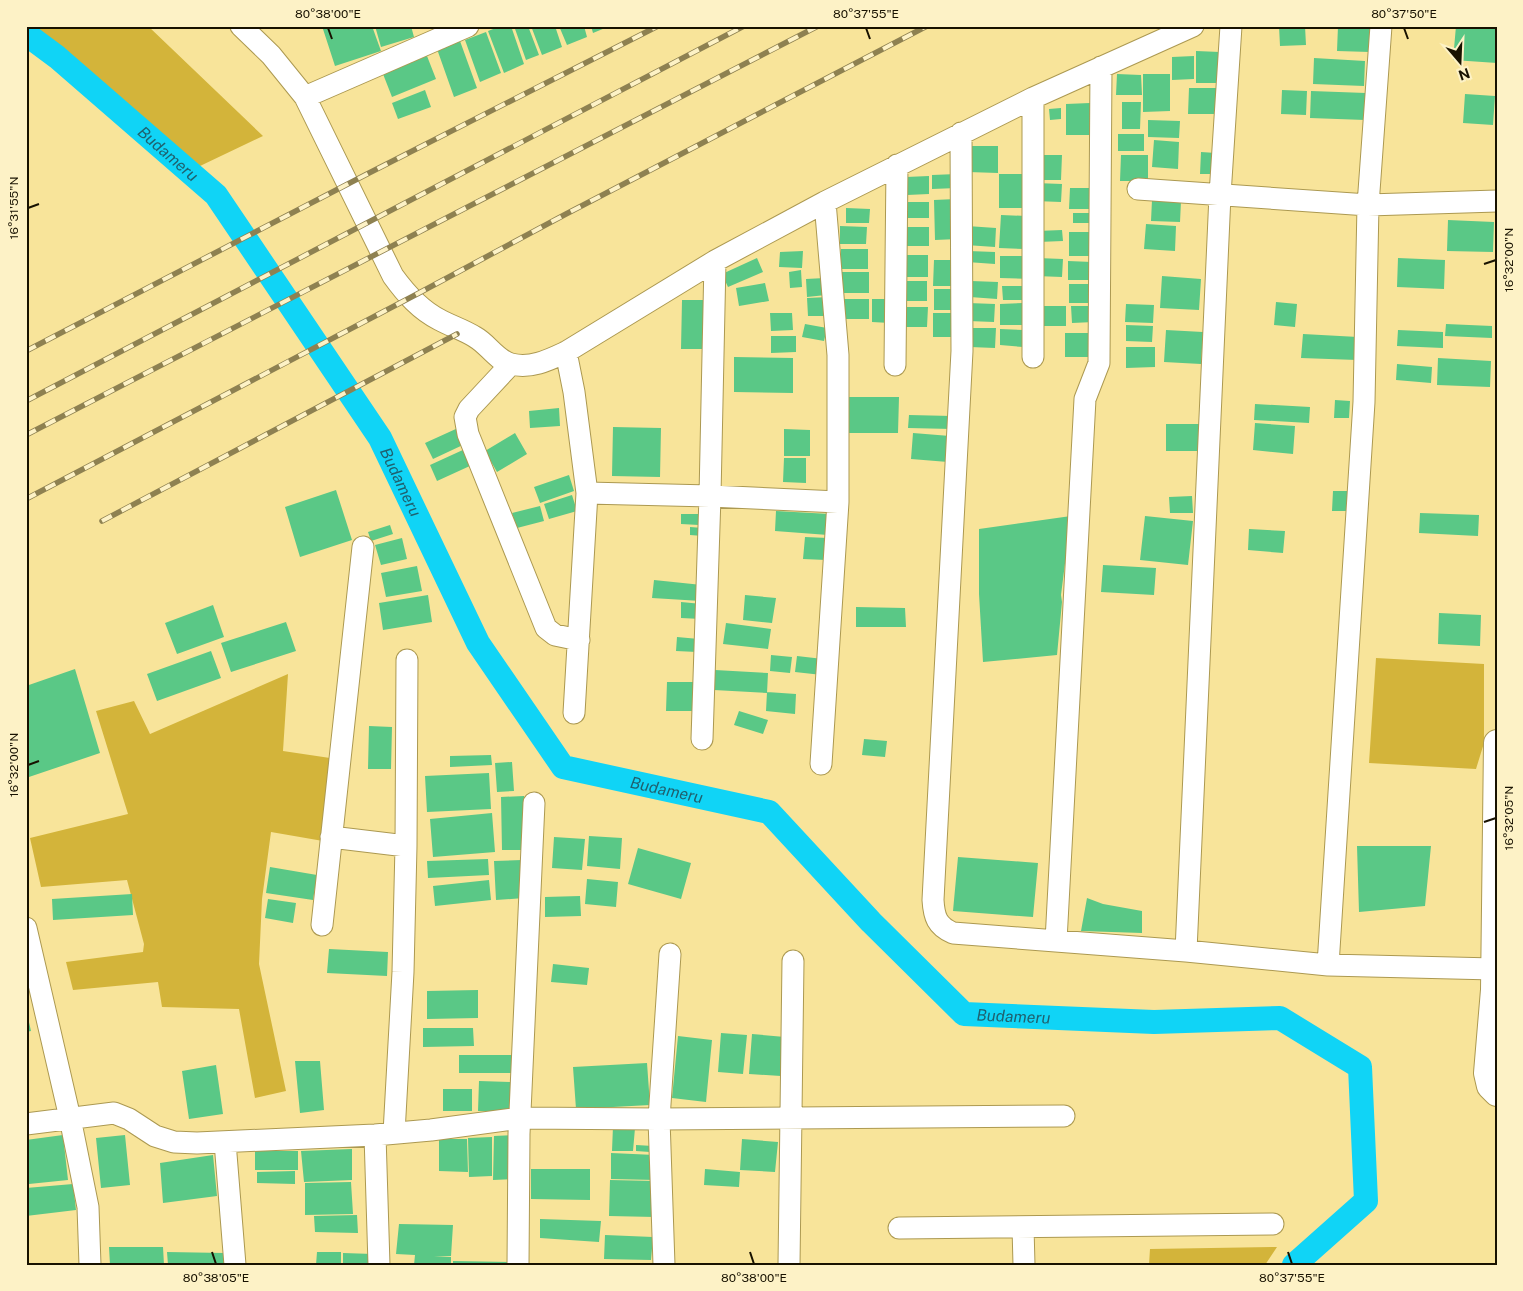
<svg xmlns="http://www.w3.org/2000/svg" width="1523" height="1291" viewBox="0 0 1523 1291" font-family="'Public Sans',sans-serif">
<rect width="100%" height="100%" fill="#f8e49a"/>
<path fill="#d3b43a" d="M35,26h113l115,110 -63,30z
M1376,658l108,6v79l-8,26 -107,-6z
M288,674l-5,77 47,7 -7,83 -52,-9 -9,67 -3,65 27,127 -31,7 -16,-89 -77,-2 -4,-25 -85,8 -7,-28 77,-10 1,-8 -17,-64 -86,7 -11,-49 98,-24 -32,-103 38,-10 16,33z
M1277,1247l-12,18h-116l1,-16z"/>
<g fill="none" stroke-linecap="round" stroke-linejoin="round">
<path stroke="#10d4f6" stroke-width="24" id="s1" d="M26,34l31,23 159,138 164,243 98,205 85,124 206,45 102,110 93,92 190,8 126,-4 80,49 6,134 -72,64"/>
</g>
<path fill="#5ac886" d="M322,26h50l9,25 -46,15z
M375,26h36l3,11 -33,10z
M501,26h10l13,38 -20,9 -16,-42z
M514,26h14l11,29 -13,5z
M531,26h24l7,21 -20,8z
M559,26h25l3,11 -20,8z
M591,26h19l-17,7z
M1279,26h26l1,19 -26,1z
M1338,26h33l-1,26 -33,-1z
M1456,26h41v37l-44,-3z
M486,32l15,41 -21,9 -15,-42z
M460,41l17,47 -23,9 -17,-48z
M1196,51l24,1v31h-24z
M427,56l9,23 -44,18 -9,-23z
M1194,56v23l-22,1v-23z
M1314,58l51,3 -1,25 -51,-2z
M1117,74l24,1 1,20h-26z
M1143,74h27v37l-27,1z
M1189,88h28l-1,26h-28z
M425,90l6,17 -33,12 -6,-16z
M1282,90l25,1 -1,24 -25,-1z
M1311,91l55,2 -1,27 -55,-2z
M1465,94l30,2 -2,29 -30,-2z
M1122,102h19l-1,27h-18z
M1090,103v32h-24v-31z
M1061,108v11l-11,1 -1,-11z
M1148,120l32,1 -1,17 -31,-1z
M1118,134h26v17h-26z
M1154,140l25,2 -1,27 -26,-2z
M968,146h30v27l-30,-1z
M1201,152l15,1 -1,21h-15z
M1038,155h24l-1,25h-24z
M1121,155h27v26h-28z
M957,174v14l-25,1v-14z
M999,174h31l-1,34h-30z
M929,176v18l-22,1 -1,-18z
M1035,183l27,1 -1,18 -26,-1z
M1070,188h24v21h-25z
M956,199l2,40 -23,1 -1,-40z
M1152,200l29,1 -1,21 -29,-1z
M905,202h24v16h-24z
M846,208l24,1 -1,14h-23z
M1073,213h22v10h-22z
M1001,215l25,1 -2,33 -25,-1z
M1448,220l46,2 -1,30 -46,-1z
M1146,224l30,2 -1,25 -31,-2z
M840,226l27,1 -1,17h-26z
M967,226l29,2 -1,19 -29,-2z
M905,227h24v19h-24z
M1062,230l1,11 -25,1 -1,-11z
M1069,232h26v24h-26z
M841,249h27v20h-28z
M803,251l-1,17 -23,-1 1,-15z
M968,251l27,1v12l-28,-2z
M903,255h25v22h-26z
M1000,256h31v23l-31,-1z
M757,258l6,14 -35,15 -6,-13z
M1037,258l26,1 -1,18 -26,-1z
M1398,258l47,2 -1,29 -47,-2z
M934,260h22v26h-23z
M1068,261l24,1v18h-24z
M801,270l1,17 -12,1 -1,-16z
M839,272h30v21h-31z
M1162,276l39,3 -2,31 -39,-2z
M825,278l1,17 -19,2 -1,-18z
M903,281h24v20h-25z
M971,281l27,1 -1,17 -27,-2z
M765,283l4,18 -30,5 -3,-18z
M1069,284h23l1,19h-24z
M1002,286h22v14h-21z
M934,289h23v21h-23z
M828,297v19h-20l-1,-18z
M843,299h26v20h-26z
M872,299h18v24l-18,-1z
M682,300h29l-1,49h-29z
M1276,302l21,2 -2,23 -21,-2z
M968,303l27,1 -1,18 -26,-1z
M1023,303v22h-23v-21z
M1126,304l28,1 -1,18 -28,-1z
M1042,306h24v20h-24z
M1071,306h23v16l-22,1z
M902,307h26l-1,20h-25z
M770,313h22l1,17 -22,1z
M933,313h24l-1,24h-23z
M805,324l22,4 -3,13 -22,-4z
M1446,324l46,2v12l-47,-2z
M1126,325l27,1 -1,16 -26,-1z
M971,328h25l-1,20 -25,-1z
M1000,329l24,1 -1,17 -23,-2z
M1166,330l37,2 -2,32 -37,-2z
M1398,330l45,2v16l-46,-2z
M1065,333h29v24h-29z
M1303,334l55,3 -1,23 -56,-2z
M771,336h25v16l-25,1z
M1126,347h29v20l-29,1z
M734,357l59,1v35l-59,-1z
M1438,358l53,3 -1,26 -53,-2z
M1397,364l35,3 -1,16 -35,-3z
M849,397h50l-1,36h-50z
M1335,400l15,1 -1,17h-15z
M1255,404l55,3 -1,16 -55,-3z
M559,408l1,18 -30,2 -1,-17z
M909,415l43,1v13l-44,-1z
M1255,423l40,3 -2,28 -40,-4z
M1166,424h37l-1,27h-36z
M613,427l48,1 -1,49 -48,-1z
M458,428l7,16 -32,15 -8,-16z
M784,429l26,1v26h-26z
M515,433l12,21 -30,18 -12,-21z
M913,433l37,3 -2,26 -37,-3z
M465,449l7,16 -35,16 -7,-16z
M784,458h22v25l-23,-1z
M569,475l5,16 -34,12 -6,-16z
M336,490l16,50 -52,17 -15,-50z
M1333,491h16l-1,20h-16z
M572,495l5,16 -28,8 -5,-15z
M1192,496l1,17h-23l-1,-16z
M540,506l4,15 -27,7 -5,-15z
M776,511l54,3 -2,21 -53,-4z
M1420,513l59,2 -1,21 -59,-3z
M681,514h18v11l-18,-1z
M1071,516l-10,79 1,7 -5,53 -74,7 -4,-68v-65z
M1145,516l48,5 -5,44 -48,-5z
M390,525l3,9 -22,7 -3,-9z
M690,527l13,1v8l-13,-1z
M1249,529l36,2 -2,22 -35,-3z
M805,537l23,1 -2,22 -23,-1z
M402,538l5,21 -26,6 -6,-20z
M1103,565l53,3 -2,27 -53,-3z
M417,566l5,25 -36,6 -5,-24z
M654,580l48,5 -1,16 -49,-3z
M428,595l4,27 -49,8 -4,-27z
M745,595l31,3 -4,25 -29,-3z
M681,602l21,2 -1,15 -20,-1z
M213,605l11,32 -47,17 -12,-31z
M856,607l49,1 1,19h-50z
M1439,613l42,2 -1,31 -42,-2z
M286,622l10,29 -65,21 -10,-29z
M726,623l45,6 -3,20 -45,-5z
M677,637l22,2 -2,13 -21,-1z
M211,651l10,27 -64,23 -10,-27z
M771,655l21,2 -2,16 -20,-2z
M797,656l26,3 -1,16 -27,-3z
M75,669l25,84 -74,25v-92z
M715,670l53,3 -1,20 -53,-3z
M667,682h28l-1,29h-28z
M767,692l29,2 -1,20 -29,-3z
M739,711l29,9 -5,14 -29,-9z
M369,726l23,1 -1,42h-23z
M864,739l23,2 -2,16 -23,-2z
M491,755l1,10 -42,2v-11z
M512,762l2,29 -17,1 -2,-29z
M489,773l2,36 -64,3 -2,-36z
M524,796l2,54h-24l-1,-53z
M492,813l3,39 -62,5 -3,-38z
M589,836l33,2 -2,31 -33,-3z
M554,837l31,2 -3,31 -30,-2z
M1357,846h74l-6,60 -66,6z
M638,848l53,15 -10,36 -53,-15z
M958,857l80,6 -5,54 -80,-6z
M488,859l1,16 -61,3 -1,-17z
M522,860l2,38 -28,2 -2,-39z
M270,867l47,8 -4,25 -47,-7z
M587,879l31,3 -2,25 -31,-3z
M489,880l2,20 -56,6 -2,-20z
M132,894l1,21 -80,5 -1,-21z
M580,896l1,20 -36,1v-20z
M1087,898l16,6 39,7v22l-61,-2z
M268,899l28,4 -3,20 -28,-5z
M329,949l59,3 -1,24 -60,-3z
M553,964l36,4 -2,17 -36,-3z
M478,990v28l-51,1v-28z
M26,1009l5,22 -5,1z
M423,1028h50l1,18 -51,1z
M721,1033l26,2 -4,39 -25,-2z
M752,1034l33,3 -4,39 -32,-2z
M678,1036l34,4 -6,62 -34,-4z
M459,1055h53v18h-53z
M295,1061h25l4,49 -24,3z
M647,1063l3,42 -74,4 -3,-42z
M216,1065l7,49 -34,5 -7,-48z
M479,1081l32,1 -1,30 -32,-1z
M443,1089h29v22h-29z
M613,1126l22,2 -2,23h-21z
M63,1135l5,45 -39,4 -3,-15v-29z
M125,1135l5,50 -29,3 -5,-50z
M516,1135l1,44 -24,1 1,-44z
M492,1137v39l-23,1 -1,-39z
M439,1139h28l1,33 -29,-1z
M742,1139l36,3 -3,30 -35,-2z
M636,1145l17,1 -3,6 -14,-1z
M352,1149v31l-48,2 -3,-31z
M255,1151h43v19h-43z
M611,1153l44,2 1,25 -45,-1z
M213,1155l4,41 -54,7 -3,-40z
M531,1169h59v31l-59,-1z
M705,1169l35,3 -1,15 -35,-2z
M295,1171v13l-38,-1v-11z
M610,1180l45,1v36l-46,-1z
M351,1182l2,32 -48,1v-32z
M73,1184l3,26 -50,6v-28z
M357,1215l1,18 -43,-1 -1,-16z
M540,1219l61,2 -2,21 -59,-4z
M399,1224l54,1 -2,31h-17l17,1v8h-37l1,-10 -19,-1z
M605,1235l48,2 -2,23 -47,-1z
M109,1247h54l1,18h-54z
M167,1252l58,1v12h-57z
M317,1252h24v13h-25z
M343,1253l30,1v11h-30z
M453,1261l60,1v3h-60z"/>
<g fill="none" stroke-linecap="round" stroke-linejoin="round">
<defs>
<path id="minor" d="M241,26l30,29 34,42 88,179c13,18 27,34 47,44 11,6 24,10 35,17 13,7 21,23 36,27 20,5 38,-4 55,-12
M305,97l163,-71
M1033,98v259
M961,133l1,218 -29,549c1,17 4,26 20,33l233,18 142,14 166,4
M1138,189l230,16 129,-4
M511,364l-42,45 -4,8 3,17 78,194 9,7 24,5
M895,365l2,-200
M587,493l123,3 128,6v-147l-13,-153
M574,713l13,-220 -13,-101 -8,-40 149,-91 110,-59 208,-104 160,-72
M702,739l8,-243 5,-235
M821,764l17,-262
M331,837l75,9
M322,925l41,-378
M26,928l44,190 18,89 2,58
M1056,941l29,-542 14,-36 2,-296
M1186,951l34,-756 11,-169
M1328,965l36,-563 4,-197 13,-179
M26,1124l88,-11 15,6 26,17 19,6 23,1 178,-8 56,-5 89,-12 139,1 405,-3
M394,1133l9,-161 3,-126 1,-186
M375,1135l4,130
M225,1142l10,123
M1023,1227l1,38
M899,1228l374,-4
M518,1265l1,-131 15,-331
M664,1265l-5,-146 11,-165
M789,1265l4,-304"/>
<path id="tertiary" d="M1497,743l-3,247 -7,83 3,13 7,7"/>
</defs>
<use href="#minor" stroke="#ac9951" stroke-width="23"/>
<use href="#tertiary" stroke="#ac9951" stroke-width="28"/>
<use href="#minor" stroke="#fff" stroke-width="21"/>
<use href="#tertiary" stroke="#fff" stroke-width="26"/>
<defs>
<path id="rail" d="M26,351l343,-178 289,-147
M26,401l718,-375
M26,435l792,-409
M26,499l393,-206 147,-79 361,-188
M102,521l355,-187"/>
</defs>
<use href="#rail" stroke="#8e8151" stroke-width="5.5"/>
<use href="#rail" stroke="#fdf2c6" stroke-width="4" stroke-dasharray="11" stroke-linecap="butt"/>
</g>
<path fill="none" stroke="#181200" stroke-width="2" d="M328,28l4,11M866,28l4,11M1404,28l4,11M28,208l11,-4M1484,264l12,-4M28,765l11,-4M1484,822l12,-4M212,1252l4,12M750,1252l4,12M1288,1252l4,12"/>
<g text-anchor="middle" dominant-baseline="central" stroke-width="4" stroke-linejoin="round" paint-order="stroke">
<g font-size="16" font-style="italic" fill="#1f616f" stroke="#fdf2c6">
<text stroke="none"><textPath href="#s1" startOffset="186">Budameru</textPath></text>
<text stroke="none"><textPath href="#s1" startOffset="591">Budameru</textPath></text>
<text stroke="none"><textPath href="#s1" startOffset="1026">Budameru</textPath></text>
<text stroke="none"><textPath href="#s1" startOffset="1461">Budameru</textPath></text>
</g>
</g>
<rect width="1523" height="1291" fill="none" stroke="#fdf2c6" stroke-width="55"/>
<g transform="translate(1460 62) rotate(161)" stroke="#fdf2c6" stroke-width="4" paint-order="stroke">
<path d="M0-4L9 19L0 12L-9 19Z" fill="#181200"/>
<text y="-8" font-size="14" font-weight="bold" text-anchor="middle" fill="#181200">N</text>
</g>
<rect x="28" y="28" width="1468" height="1236" fill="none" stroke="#181200" stroke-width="2"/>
<g font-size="12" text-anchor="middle" fill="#181200">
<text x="328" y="18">80°38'00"E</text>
<text x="866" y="18">80°37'55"E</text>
<text x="1404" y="18">80°37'50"E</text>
<text transform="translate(14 208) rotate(-90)" y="4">16°31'55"N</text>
<text transform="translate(1509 260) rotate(-90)" y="4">16°32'00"N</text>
<text transform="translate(14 765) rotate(-90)" y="4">16°32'00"N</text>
<text transform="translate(1509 818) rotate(-90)" y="4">16°32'05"N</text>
<text x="216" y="1282">80°38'05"E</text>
<text x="754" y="1282">80°38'00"E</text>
<text x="1292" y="1282">80°37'55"E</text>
</g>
</svg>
